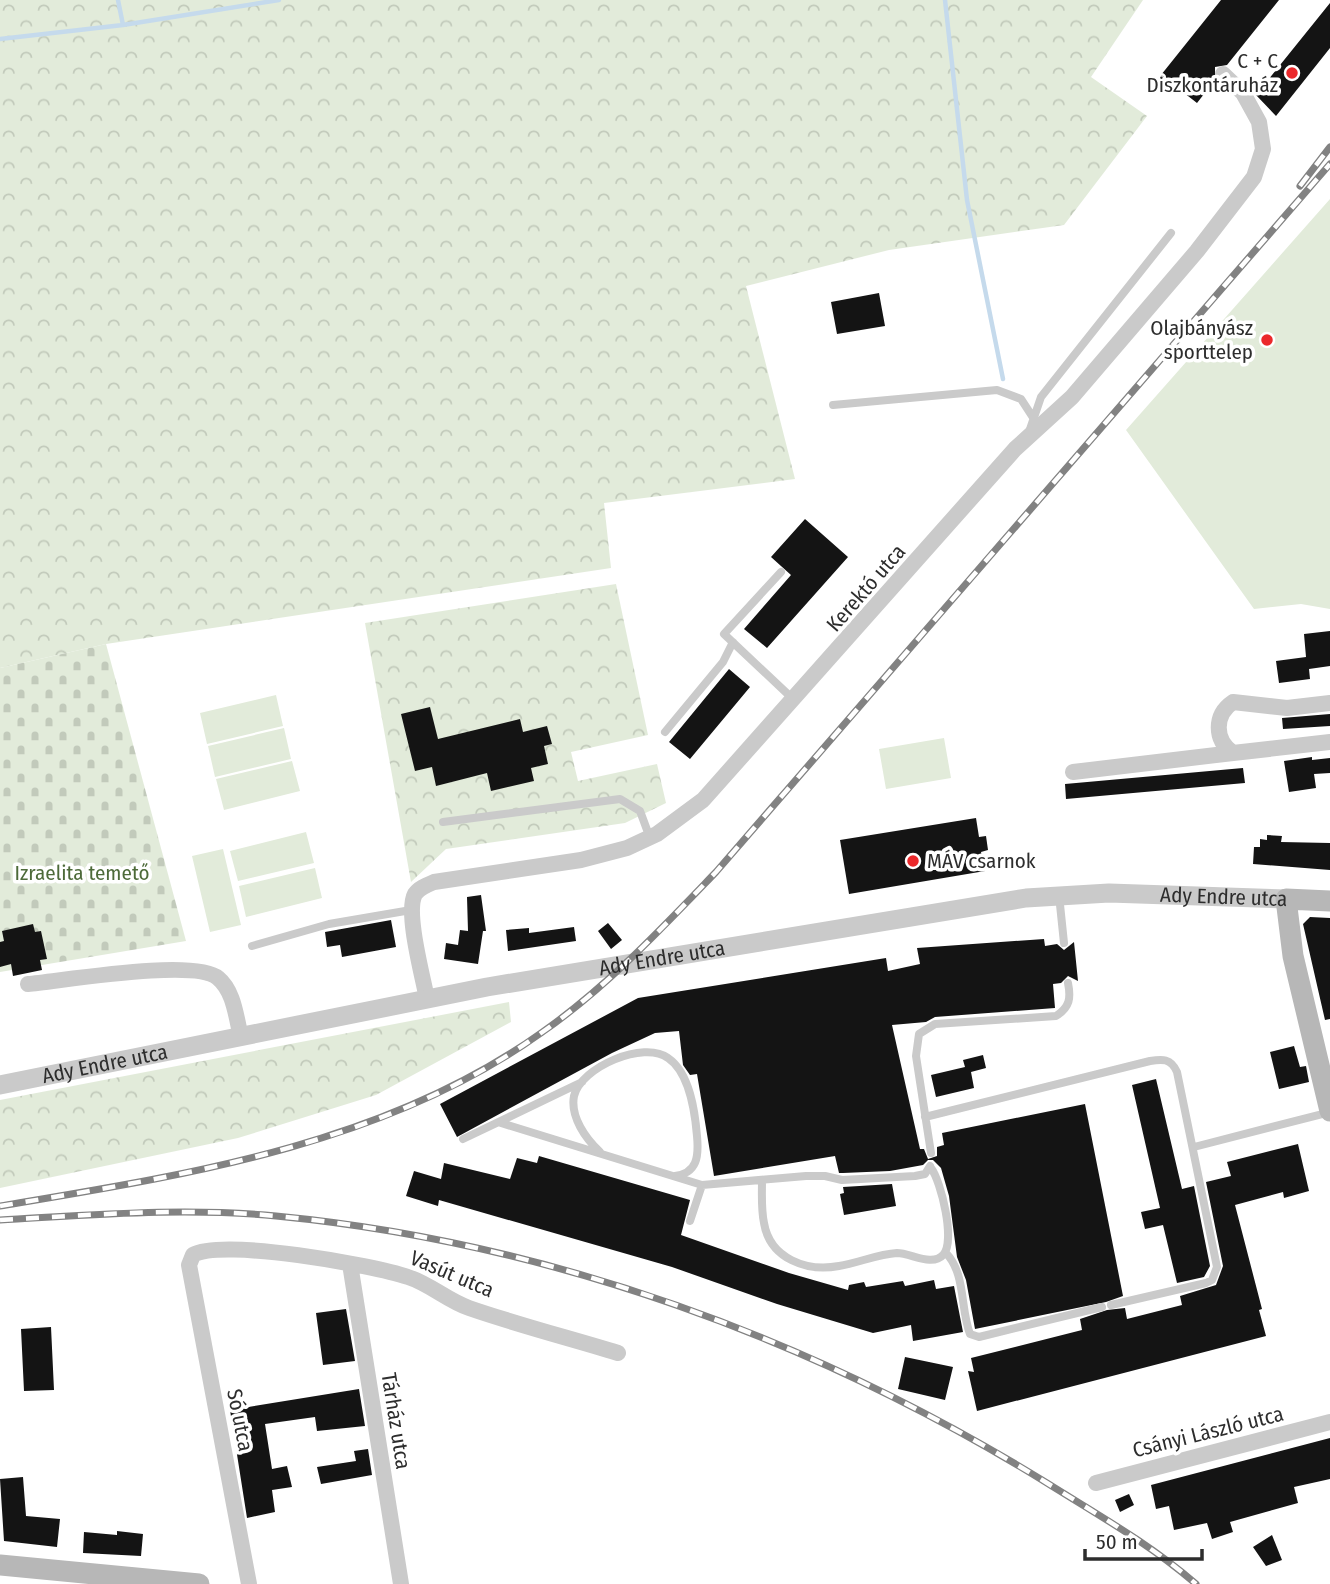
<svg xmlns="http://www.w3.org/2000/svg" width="1330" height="1584" viewBox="0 0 1330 1584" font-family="'Fira Sans Condensed',sans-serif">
<defs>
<pattern id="forest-crowns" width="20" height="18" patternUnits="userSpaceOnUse" patternTransform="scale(1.75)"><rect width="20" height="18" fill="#e2ebda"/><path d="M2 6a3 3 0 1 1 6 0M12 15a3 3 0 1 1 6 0" fill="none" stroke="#c2cabb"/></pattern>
<pattern id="cemetery-stones" width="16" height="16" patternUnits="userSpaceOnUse" patternTransform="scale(1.75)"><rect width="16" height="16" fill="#e2ebda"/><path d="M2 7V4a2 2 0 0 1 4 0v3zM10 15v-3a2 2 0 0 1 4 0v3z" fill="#c2cabb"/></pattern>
</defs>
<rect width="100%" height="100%" fill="#fff"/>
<path fill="#e2ebda" d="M1330,199v410l-29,-5 -47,5 -128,-179z
M276,695l7,31 -76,18 -7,-31z
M284,728l7,31 -76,18 -7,-31z
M944,738l7,40 -65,11 -7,-40z
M292,761l8,30 -76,19 -8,-31z
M306,832l8,31 -76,18 -8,-30z
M223,849l18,76 -31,7 -18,-76z
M315,868l7,30 -76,19 -7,-31z"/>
<path fill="url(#forest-crowns)" d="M0,0h1143l-52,77 56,39 -83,109 -175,25 -143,36 49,193 -191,24 7,65 -505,76 -106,24z
M616,584l32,151 -77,17 7,29 79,-17 9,39 -41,20 -179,26 -35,33 -46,-259z
M509,1002l2,20 -135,73 -138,43 -238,50v-88z"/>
<path fill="url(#cemetery-stones)" d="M106,644l80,297 -186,31v-304z"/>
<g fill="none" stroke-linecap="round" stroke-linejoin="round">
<path stroke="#c5daec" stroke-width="4.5" d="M118,0l5,25
M945,0l22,200 36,179
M0,39l123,-14 156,-25"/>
</g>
<path fill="#141414" d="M1221,0h58l-52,65 -12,2v13l-18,23 -36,-28z
M1330,3v45l-54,68 -20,-21z
M879,293l6,33 -48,8 -6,-32z
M805,519l43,38 -81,91 -23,-19 47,-54 -20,-18z
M1330,631v35l-21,3 1,10 -31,4 -3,-22 30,-4 -2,-23z
M729,669l21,18 -60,72 -21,-17z
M430,707l8,32 82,-20 3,13 24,-6 5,18 -8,2 4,18 -17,4 3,13 -43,10 -4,-18 -51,13 -4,-19 -17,4 -14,-57z
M1330,714v12l-47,3 -1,-11z
M1312,757v3l18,-2v15l-16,1 2,14 -27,4 -5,-31z
M1243,768l2,15 -179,16 -1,-15z
M976,818l3,19 7,-1 2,14 -7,2 4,19 -136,23 -9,-54z
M1267,835l15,1 -1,6 49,1v27l-77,-6 1,-17h6v-8l7,1z
M481,895l5,36h-3l-5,33 -34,-5 2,-16 12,2 2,-15 8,1 -1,-34z
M1310,917l20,1v101l-5,1 -22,-96z
M391,920l5,27 -54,10 -2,-12 -13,2 -2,-15z
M608,923l14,17 -11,9 -13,-18z
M33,924l2,8 6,-1 6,28 -7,1 2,10 -29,6 -2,-12 -11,3v-25l4,-1 -2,-10z
M574,927l2,14 -68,10 -2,-21 23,-2v5z
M1044,939l1,7 12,-2 7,6 10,-8 4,39 -10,-5 -7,7 -8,1 2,24 -120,9 -9,5 -34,3 28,124h4l4,10 9,-3v-9l7,-2 -2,-12 143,-29 38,192 -17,6 -131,27 -9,-49 -9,-23 -8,-61 -8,-28 -8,-8h-5l-5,5 -33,6 -47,2h-4l-4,-17 -121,20 -17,-102 -7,1 -7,-10 -4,-34 -24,2 -43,20 -155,84 -17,-33 198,-106 248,-40 2,13 32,-7 -3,-16z
M1294,1046l6,21 6,-1 3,16 -30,7 -9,-37z
M983,1055l3,13 -15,4 3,16 -38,9 -5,-22 34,-8 -2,-7z
M1156,1079l26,110 12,-3 16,80 -6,11 -27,6 -14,-58 -18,4 -4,-17 19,-4 -28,-123z
M1298,1144l11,47 -25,7 -1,-6 -48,13 27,104 -3,1 7,26 -289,75 -9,-40 6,1 -3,-14 111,-28 -2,-11 27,-9 18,-2 2,11 55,-14 -2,-9 36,-11 7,-19 -17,-84 25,-6 -4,-14z
M539,1156l151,44 -9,35 108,38 59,17 1,-5 15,-3 2,5 37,-6 2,5 29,-6 2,9 18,-3 9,46 -50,9 -2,-16 -38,8 -96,-29 -105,-37 -233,-67 -1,6 -32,-10 8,-25 27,8 3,-16 66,16 7,-21 20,5z
M892,1184l4,22 -52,9 -4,-21 4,-1 -1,-6z
M346,1309l9,52 -32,4 -7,-52z
M51,1327l3,63 -30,1 -3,-62z
M905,1357l48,10 -8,33 -47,-11z
M359,1389l6,37 -48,5 -2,-14 -50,7 7,45 15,-3 5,21 -20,3 3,22 -28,6 -17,-108z
M1330,1438v41l-36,8 4,16 -68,19 3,10 -21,7 -5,-16 -33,7 -5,-24 -13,3 -5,-24z
M368,1449l4,26 -51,9 -4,-17 39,-6 -2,-10z
M23,1477l3,39 34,3 -3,28 -53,-6 -4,-62z
M1129,1494l5,11 -14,7 -5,-12z
M117,1531l26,3 -2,22 -58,-3 1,-21 33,3z
M1272,1535l10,25 -16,6 -13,-19z"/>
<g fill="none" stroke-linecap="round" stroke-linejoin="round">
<path stroke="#cacaca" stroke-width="8" d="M833,405l164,-15 24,9 13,20
M1029,432l12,-35 130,-164
M781,572l-57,62 69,65
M665,732l58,-70 10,-20
M443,822l177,-23 20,12 10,27
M1059,895l5,48
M252,946l77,-22 82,-14
M925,1117l225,-56c12,-2 21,-3 27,11l40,195 -5,13 -6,3 -95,22
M501,1123l201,62 104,-9h19l17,4 73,-4 10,-2 5,-8
M463,1139l119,-57
M1194,1147l136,-35
M600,1152c-14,-13 -30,-35 -26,-56 7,-29 70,-56 94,-38 22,15 27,54 29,78 2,21 0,37 -22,40
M931,1153l-15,-97 3,-22 16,-10 121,-8c14,-9 15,-18 12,-33
M762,1180c0,14 -1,29 2,43 6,36 43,49 75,43 19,-3 39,-12 58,-13 14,0 35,14 46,2 13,-13 -2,-74 -12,-87
M690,1221l12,-36
M946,1253c20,21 14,55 24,81l9,3 123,-30"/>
<path stroke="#cacaca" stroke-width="16" d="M1330,703l-43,5 -54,-6c-19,13 -19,38 0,51l97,-11
M1073,772l160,-19
M28,984c34,-3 167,-26 190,-6 16,13 18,39 23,59
M427,999c-4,-22 -22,-87 -12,-105 4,-6 12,-9 19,-12l147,-22 46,-12 30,-14 46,-34 312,-351 57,-52 125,-146 57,-74 9,-28 -4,-27 -16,-29 -20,-19
M350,1264l51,320
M1096,1483l234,-61
M249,1584l-60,-319 4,-10c29,-17 180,10 215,22 22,7 40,24 61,31 49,17 100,30 149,45"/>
<path stroke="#cacaca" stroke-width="19" id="s1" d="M0,1085l487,-98 539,-89 83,-5 177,6"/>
<path stroke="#b7b7b7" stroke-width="21" d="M1330,901l-44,-2 7,57 37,155
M0,1565l199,19"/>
<defs>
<path id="rail" d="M1300,186l30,-39
M0,1206c186,-31 384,-61 541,-173 65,-45 121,-105 175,-161l614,-708
M0,1220c92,-5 184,-13 276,-4 273,26 538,123 771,267 51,32 103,61 149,101"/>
</defs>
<use href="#rail" stroke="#828282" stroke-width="7"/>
<use href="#rail" stroke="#fff" stroke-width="4.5" stroke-dasharray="13" stroke-linecap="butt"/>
</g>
<g fill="#eb282b" stroke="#fff" stroke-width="2.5">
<circle cx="1292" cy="73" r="7"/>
<circle cx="1267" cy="340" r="7"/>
<circle cx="913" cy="861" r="7"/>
</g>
<g text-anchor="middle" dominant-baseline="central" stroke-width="7" stroke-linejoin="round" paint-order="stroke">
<g font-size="21" fill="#2d2d2d" stroke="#fff" text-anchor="end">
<text x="1278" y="61">C + C<tspan x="1278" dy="24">Diszkontáruház</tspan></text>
<text x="1253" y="328">Olajbányász<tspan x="1253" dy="24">sporttelep</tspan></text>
<text x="927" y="861" text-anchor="start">MÁV csarnok</text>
</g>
<g font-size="21" fill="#2d2d2d" stroke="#fff">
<text transform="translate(866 588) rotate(-49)">Kerektó utca</text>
<text stroke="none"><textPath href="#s1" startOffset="1241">Ady Endre utca</textPath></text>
<text stroke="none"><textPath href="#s1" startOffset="674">Ady Endre utca</textPath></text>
<text stroke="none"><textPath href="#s1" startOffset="107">Ady Endre utca</textPath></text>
<text transform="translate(452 1274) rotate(23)">Vasút utca</text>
<text transform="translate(240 1420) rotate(79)">Só utca</text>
<text transform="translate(396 1421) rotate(81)">Tárház utca</text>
<text transform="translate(1208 1432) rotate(-14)">Csányi László utca</text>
</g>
<g font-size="21" fill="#4d6a39" stroke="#fff">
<text x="82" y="873">Izraelita temető</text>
</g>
</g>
<path d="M1085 1549v10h117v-10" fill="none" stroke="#2d2d2d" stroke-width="3.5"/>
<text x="1096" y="1549" font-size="21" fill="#2d2d2d" stroke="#ffffff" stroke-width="5" paint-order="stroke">50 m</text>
</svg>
